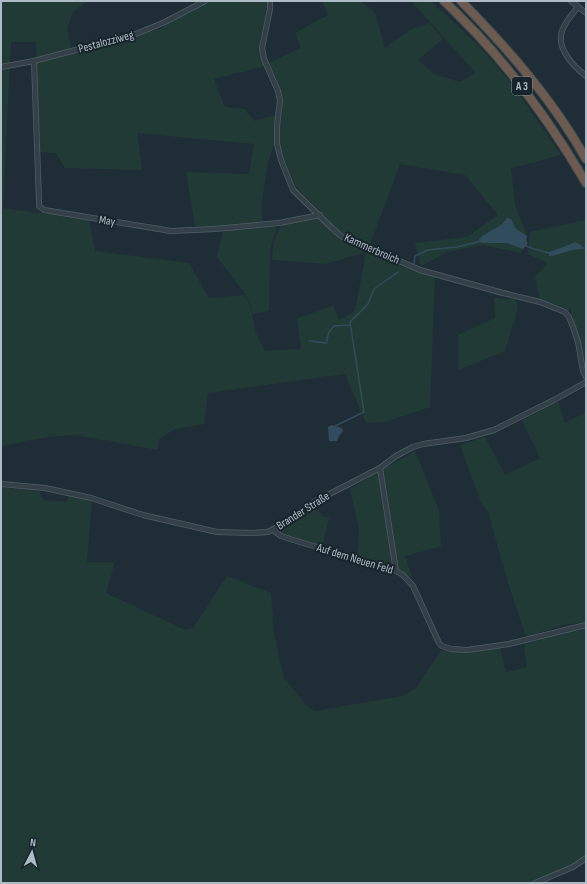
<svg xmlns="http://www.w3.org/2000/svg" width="587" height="884" viewBox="0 0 587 884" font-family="'Sofia Sans Condensed',sans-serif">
<rect width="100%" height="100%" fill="#1f2e36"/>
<path fill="#223a36" d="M1,1h86l-14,11 -6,17 5,23 87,-23 43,-23 6,-5h59l-2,21 -5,17v13l5,14 -51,13 11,28 19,2 11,12 20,-6v27l-7,20 -6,39v22l-64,5 -3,-2 -9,-54 63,2 5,-30 -117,-11 5,37 -77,-2 -9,-15 -18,-1 -2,-110h-25l-8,166 86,12 6,31 94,12 20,35 36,-3 7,18 4,20 9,18 36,-2 -4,-30 36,-14 6,15 16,-9 11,-59 -40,12 -54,-4c1,-11 2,-26 10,-35l39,-13 -24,-23 -16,-37 -2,-11v-15l3,-26 -6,-23 -7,-14 32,-15 -6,-15 33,-18 -6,-14h39l14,12 10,35 25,-18 20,-7 13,16 -25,21 16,14 26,8 16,-9 -65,-72h20l46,43 36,41 48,70 -50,13 4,37 11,28 -4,20 -40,-8 -35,7 -26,14 -6,-23 52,-6 31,-22 -33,-40 -65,-11 -31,83 50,24 16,5 -5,131 -46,15 -18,1 -21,-49 -137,19 -4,31 -29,5 -16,10 -1,11 -82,-15 -28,2 -47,9z
M586,220v143l-17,-57v5l-5,-4 -24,-8 -5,-22 13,-14 -20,-9 2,-22z
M274,226l2,3 -6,22 -1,60 -16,3 -7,-19 -29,-38 6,-27z
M494,298l21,1 3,9 -13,43 -47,19v-35l37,-17z
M558,402l7,21 21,-11v210l-23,3 -37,12 -19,-58 -19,-67 -7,-9 -21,-58 25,-8 20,38 35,-17 -18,-38z
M415,451l24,60 2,35 -36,10 7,21 -55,-19 2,-29 -9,-40z
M1,487l38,4 4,9 23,2 3,-6 23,6 -5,60h28l-9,31 79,37 8,-2 34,-52 44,17 3,41 10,44 25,30 7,3 86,-15 14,-8 24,-36 4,-2 23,2 33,-4 6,24 21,-5 -3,-22 39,-12 23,-4v226c-16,13 -38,20 -57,28h-528z
M315,505l7,11 7,2 -7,29 -38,-11 -3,-6z"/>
<path fill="#314c5c" d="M507,218l4,1 5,10 11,7 -1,4 2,3 -5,6 -16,-6h-26l-2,-4c9,-9 21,-10 28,-21z
M575,242l6,3 2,4c-12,-1 -22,6 -34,7v-4c9,-3 18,-6 26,-10z
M331,425l11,3 1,3 -4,5 -2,5h-8l-1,-14z"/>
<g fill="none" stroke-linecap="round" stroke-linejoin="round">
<path stroke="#314c5c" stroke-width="1.5" d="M524,245l10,4 15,4
M582,248h4
M414,264l1,-8 13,-6 29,-3 24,-6
M309,341l17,2 3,-11 5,-6 16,-1
M335,426l29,-14 -14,-90 18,-18 6,-15 24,-17"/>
<defs>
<path id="minor" d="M270,1v8l-8,39 2,11 14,32 2,9 -3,26v18l4,16 12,30 39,38 9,8 12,7 28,10 39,17 83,23 37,9 25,10 4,5 4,10 5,15 5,29 3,6
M571,1l15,12
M578,7c-6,7 -13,15 -16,24 -6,17 11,35 24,45
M34,61l5,141v4l5,4 127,21 44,-2 64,-6 41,-8
M1,67l33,-6 102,-27 29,-12 40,-21
M380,468l16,103
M1,484l44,4 46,10 52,17 74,17 35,1 16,-1 13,-7 31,-22 68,-35 16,-12 17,-9 10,-3 43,-6 28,-8 60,-30 32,-18
M273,530l8,6 9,3 106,32 7,4 10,11 26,57 3,3 9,3 16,1 42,-6 77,-19
M535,883l38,-16 13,-9"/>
<path id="motorway" d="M444,1c11,10 21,21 32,32 43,46 78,95 110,150
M461,1c47,48 92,99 125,158"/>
</defs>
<use href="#minor" stroke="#505d65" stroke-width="6"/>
<use href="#motorway" stroke="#3d4a51" stroke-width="10"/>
<use href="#minor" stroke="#334047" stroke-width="4.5"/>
<use href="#motorway" stroke="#6d5b50" stroke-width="8"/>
</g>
<g text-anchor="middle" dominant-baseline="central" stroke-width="4" stroke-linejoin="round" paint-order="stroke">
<rect fill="#18242b" stroke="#808e96" stroke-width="1" x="512" y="77" width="20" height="18" rx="3"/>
<g font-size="11" font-weight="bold" fill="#adbbc4">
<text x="522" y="86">A 3</text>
</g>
<g font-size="12" fill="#adbbc4" stroke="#18242b">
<text transform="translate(106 42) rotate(-15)">Pestalozziweg</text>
<text transform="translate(107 221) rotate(9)">May</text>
<text transform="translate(372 249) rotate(24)">Kammerbroich</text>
<text transform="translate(303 511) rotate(-32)">Brander Straße</text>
<text transform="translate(355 559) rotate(17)">Auf dem Neuen Feld</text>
</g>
</g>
<rect width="587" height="884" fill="none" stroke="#adbbc4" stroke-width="4"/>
<g transform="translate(32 852) rotate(6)" stroke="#18242b" stroke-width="3" paint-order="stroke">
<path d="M0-3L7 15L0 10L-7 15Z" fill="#adbbc4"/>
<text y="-6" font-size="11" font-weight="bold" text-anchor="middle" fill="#adbbc4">N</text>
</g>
</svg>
